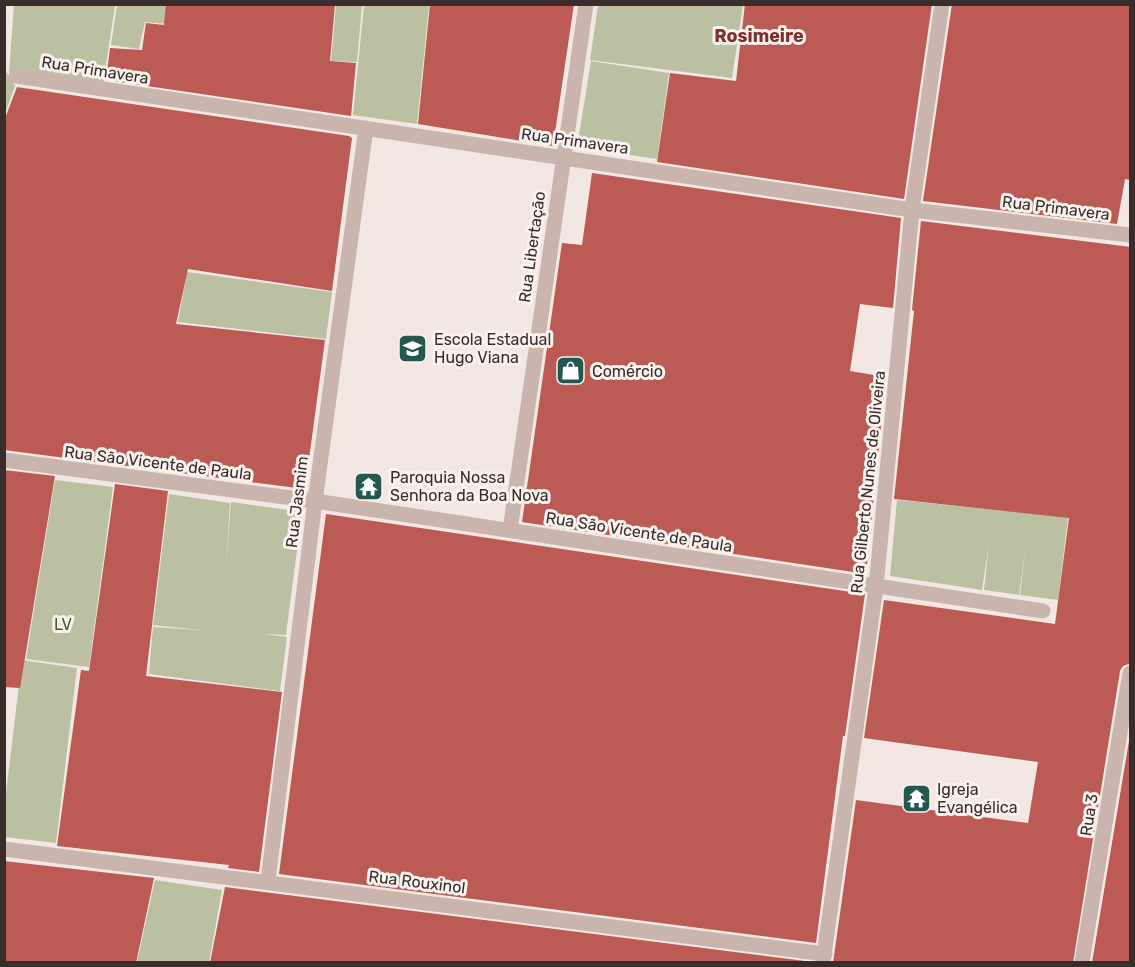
<svg xmlns="http://www.w3.org/2000/svg" width="1135" height="967" viewBox="0 0 1135 967" font-family="Rubik,sans-serif">
<rect width="100%" height="100%" fill="#f2e7e2"/>
<path fill="#bcc0a3" d="M14,5h101l-12,80 -94,-13z
M117,5h48l16,3 -2,17 -34,-3 -6,27 -28,-4z
M336,5h26l-5,57 -26,-1z
M364,5h65l-12,119 -64,-9z
M598,5h145l-11,73 -142,-18z
M591,61l78,12 -12,86 -80,-12z
M5,70l10,16 -10,28z
M187,272l145,20 -6,47 -148,-17z
M55,480l58,7 -24,180 -63,-8z
M169,494l61,9 -4,64 5,-65 71,10 -16,123 -23,-1 24,3 -7,54 -131,-17 4,-47 47,3 -47,-5z
M897,500l171,17 -10,83 -38,-5 5,-43 -6,43 -35,-5 5,-47 -7,47 -92,-14z
M22,660l55,8 -21,175 -51,-6v-36z
M155,880l67,10 -13,72h-72z"/>
<path fill="#bc5a56" d="M166,4h169l-5,57 26,2 -5,53 -245,-36 4,-32 32,2 4,-27 18,2z
M430,4h144l-21,142 -135,-22z
M745,4h187l-28,195 -247,-37 13,-89 66,8z
M952,4h179v176l-6,-1 -8,45 -194,-23z
M17,87l332,49 3,2 -20,153 -144,-22 -12,55 149,16 -20,149 -301,-39v-329z
M592,173l309,45 -8,90 -33,-4 -10,67 36,6 -20,197 -344,-52 40,-279 20,2z
M921,221l210,26v416l-8,3 -3,5 -47,292h-240l23,-163 172,23 10,-61 -174,-24 20,-138 171,24 14,-106 -175,-19 20,-188 -2,-1z
M4,470l51,6 -35,212 -16,-1z
M115,484l53,7 -22,185 136,16 -23,180 -31,-4 1,-3 -172,-19 24,-176 8,1z
M326,514l539,80 -20,142h-2l-27,207 -537,-69z
M1131,729v234h-39z
M4,861l150,17 -18,85h-132z
M225,887l588,75v1h-603z"/>
<g fill="none" stroke-linecap="round" stroke-linejoin="round">
<path stroke="#c9b5ae" stroke-width="15" d="M16,76l896,134 218,25
M4,460l311,41 728,110
M510,530l76,-526
M4,849l821,105
M268,881l47,-380 51,-373
M823,962l53,-375 36,-377 30,-206
M1082,962l48,-289"/>
</g>
<defs>
<symbol id="school-square" viewBox="-11 -11 22 22"><rect x="-9" y="-9" width="18" height="18" rx="4" fill="#255750" stroke="#f9f2ee"/><path d="M0-5L7-2L0 1L-7-2ZM-4 1L0 2.5L4 1V4Q0 6-4 4Z" fill="#fff"/></symbol>
<symbol id="shop-square" viewBox="-11 -11 22 22"><rect x="-9" y="-9" width="18" height="18" rx="4" fill="#255750" stroke="#f9f2ee"/><path d="M-5-2.5h2.3a2.7 3.5 0 0 1 5.4 0H5L5.5 6h-11ZM-1.5-2.5h3a1.5 2.3 0 0 0-3 0Z" fill="#fff"/></symbol>
<symbol id="temple-square" viewBox="-11 -11 22 22"><rect x="-9" y="-9" width="18" height="18" rx="4" fill="#255750" stroke="#f9f2ee"/><path d="M0-6L5-2H3V0L6.5 2.5H4V6H1.5V3h-3V6H-4V2.5H-6.5L-3 0V-2H-5Z" fill="#fff"/></symbol>
</defs>
<g fill-rule="evenodd">
<use href="#school-square" x="396" y="332" width="33" height="33"/>
<use href="#shop-square" x="554" y="354" width="33" height="33"/>
<use href="#temple-square" x="352" y="470" width="33" height="33"/>
<use href="#temple-square" x="900" y="782" width="33" height="33"/>
</g>
<g text-anchor="middle" dominant-baseline="central" stroke-width="6" stroke-linejoin="round" paint-order="stroke">
<g font-size="16" fill="#392d2c" stroke="#f9f2ee">
<text transform="translate(95 70) rotate(9)">Rua Primavera</text>
<text transform="translate(575 141) rotate(8)">Rua Primavera</text>
<text transform="translate(1056 208) rotate(7)">Rua Primavera</text>
<text transform="translate(532 247) rotate(-82)">Rua Libertação</text>
<text transform="translate(158 463) rotate(7)">Rua São Vicente de Paula</text>
<text transform="translate(868 482) rotate(-84)">Rua Gilberto Nunes de Oliveira</text>
<text transform="translate(297 502) rotate(-83)">Rua Jasmim</text>
<text transform="translate(639 532) rotate(9)">Rua São Vicente de Paula</text>
<text transform="translate(1089 815) rotate(-81)">Rua 3</text>
<text transform="translate(417 882) rotate(7)">Rua Rouxinol</text>
</g>
<g font-size="16" fill="#392d2c" stroke="#f9f2ee" text-anchor="start">
<text x="434" y="339">Escola Estadual<tspan x="434" dy="18">Hugo Viana</tspan></text>
<text x="592" y="371">Comércio</text>
<text x="390" y="477">Paroquia Nossa<tspan x="390" dy="18">Senhora da Boa Nova</tspan></text>
<text x="937" y="789">Igreja<tspan x="937" dy="18">Evangélica</tspan></text>
</g>
<g font-size="16" fill="#4f5532" stroke="#f9f2ee">
<text x="63" y="624">LV</text>
</g>
<g font-size="18" font-weight="bold" fill="#812f2c" stroke="#f9f2ee">
<text x="759" y="36">Rosimeire</text>
</g>
</g>
<rect width="1135" height="967" fill="none" stroke="#392d2c" stroke-width="12"/>
</svg>
